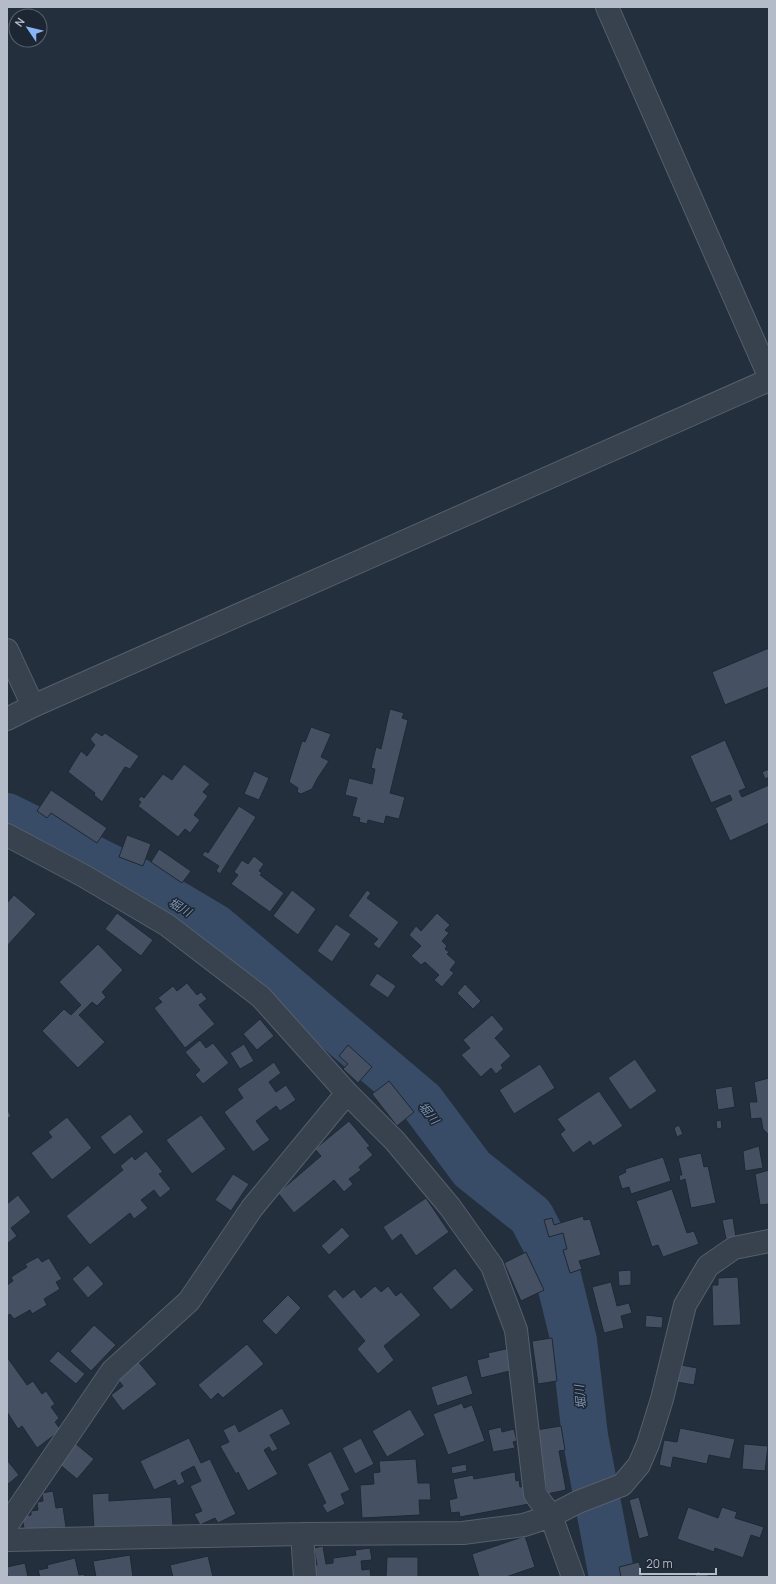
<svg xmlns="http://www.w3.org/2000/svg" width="776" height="1584" viewBox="0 0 776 1584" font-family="Manrope,'Noto Sans JP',sans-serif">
<rect width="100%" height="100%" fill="#242f3e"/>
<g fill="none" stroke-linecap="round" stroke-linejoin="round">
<path stroke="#394c67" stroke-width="46" d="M7,816l129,64 79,47 207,175 50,67 59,47 23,44 20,81 11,95 27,141"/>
</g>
<path fill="#455162" stroke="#1f2835" d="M769,648v39l-44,18 -13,-33z
M390,709l14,4 -2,5 6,2 -18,73 15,4 -6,22 -13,-3 -2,8 -16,-4 -1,4 -8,-2 1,-4 -8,-2 5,-18 -12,-3 4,-17 23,6 3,-15 -4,-1 5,-21 5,2z
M311,727l20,7 -10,23 8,4 -12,18 -5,10 -11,5 -4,-2 1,-4 -9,-6 13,-41 3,1z
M96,732l6,4 3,-3 34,23 -9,13 -5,-2 -23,35 -8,-7 1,-2 -27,-21 13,-21 6,5 8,-11 -5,-6z
M725,740l21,48 -7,3 3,6 27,-12v38l-39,18 -15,-33 17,-8 -2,-5 -19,8 -21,-47z
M184,764l26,20 -7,8 5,4 -14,19 6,5 -10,13 -5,-4 -7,8 -40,-31 3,-4 -3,-2 3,-4 3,2 19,-24 9,6z
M769,769v8l-4,2 -3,-7z
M254,771l15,7 -10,22 -15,-6z
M51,790l56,38 -10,15 -46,-30 -4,5 -10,-7z
M239,806l17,11 -36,57 -4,-3 3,-5 -17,-11 3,-4 3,2z
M127,835l24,9 -8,22 -24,-9z
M159,849l32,22 -9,12 -31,-21z
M254,856l10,8 -5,7 3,2 -2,2 24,18 -14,19 -39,-28 7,-9 -4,-3 8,-12 6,4z
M292,890l24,19 -18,26 -25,-19z
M367,890l4,3 -4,5 32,24 -20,27 -6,-5 5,-5 -30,-23z
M14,895l22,19 -29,32v-43z
M117,913l36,27 -12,16 -36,-27z
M437,913l13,12 -5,5 4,3 -7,8 5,5 -2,3 4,3 -2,2 9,8 -6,8 4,3 -12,14 -8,-7 5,-5 -14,-13 -4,3 -10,-9 10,-10 -12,-11 7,-9 5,5z
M336,924l15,10 -19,28 -15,-11z
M98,944l25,26 -21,22 4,5 -9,9 -5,-4 -13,13 26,27 -27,26 -36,-37 22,-22 7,6 10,-10 -22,-23z
M377,973l19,13 -8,12 -19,-13z
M187,983l10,12 4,-3 6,7 -8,6 16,19 -30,24 -31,-40 8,-6 -4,-4 15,-12 4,5z
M465,984l16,17 -8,8 -16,-16z
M492,1015l12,14 -9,9 16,18 -10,9 2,3 -7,6 -5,-6 -10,9 -20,-22 9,-7 -7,-8z
M260,1019l14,17 -17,14 -14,-16z
M200,1040l6,8 7,-5 16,20 -26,21 -8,-9 5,-5 -15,-18z
M244,1044l10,17 -14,8 -10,-16z
M348,1045l24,22 -14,16 -15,-14 5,-5 -9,-8z
M635,1059l22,32 -27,19 -22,-32z
M274,1062l7,11 -12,9 7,10 10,-7 10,15 -16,11 -4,-5 -20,15 14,19 -17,12 -29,-40 19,-14 -6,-9z
M540,1064l15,24 -41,26 -15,-24z
M769,1078v57l-6,-6 -2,-11 -10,1 -2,-17h8l-3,-20z
M389,1081l25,31 -17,14 -25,-32z
M732,1086l3,21 -17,3 -3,-21z
M599,1091l24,35 -30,20 -3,-5 -17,12 -13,-19 5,-4 -8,-11z
M7,1109l4,7 -4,3z
M130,1114l14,18 -30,23 -14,-18z
M201,1115l25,34 -34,25 -26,-34z
M67,1117l25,31 -40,32 -21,-27 21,-16 -4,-5z
M721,1120l1,8 -5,1 -1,-8z
M349,1121l21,25 -3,2 6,7 -14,12 2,3 -12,9 4,5 -9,8 -10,-12 -40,33 -16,-20 43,-37 -6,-7z
M679,1125l4,9 -6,3 -3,-9z
M759,1146l4,22 -18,3 -2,-20z
M146,1151l17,21 -4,2 12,15 -11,9 -6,-8 -13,10 7,8 -14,11 -4,-6 -40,32 -24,-29 57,-46 -3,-4 12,-10 3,4z
M701,1153l3,14 4,-1 8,37 -25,5 -6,-29 -5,2 -1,-6h3l-4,-17z
M663,1157l8,24 -40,13 -2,-7 -7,2 -4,-13 8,-4 -1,-3z
M769,1170v34l-9,1 -5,-31z
M233,1174l16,10 -18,27 -16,-11z
M672,1189l15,44 7,-2 5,13 -36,13 -5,-12 -6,2 -16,-46z
M18,1195l13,17 -20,16 6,8 -9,7 -1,-2v-37z
M426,1198l23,34 -33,24 -15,-22 -9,7 -9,-14z
M583,1216l1,4 6,-1 11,36 -22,6 3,8 -12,4 -7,-23 4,-1 -4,-16 -14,4 -5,-17 8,-2 2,7z
M733,1218l3,19 -10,2 -4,-19z
M342,1227l8,9 -21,19 -8,-9z
M526,1252l18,38 -23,11 -17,-38z
M38,1257l4,5 7,-4 13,21 -6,3 4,7 -16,10 3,6 -15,9 -2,-4 -16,9 -4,-5 -3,2v-31l6,-4 -2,-4 16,-10 -2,-3z
M88,1265l16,19 -16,14 -16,-19z
M455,1268l19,22 -23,20 -19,-22z
M631,1270v15l-12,1 -1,-15z
M738,1277l3,48 -28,1 -1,-41h6v-7z
M611,1282l6,24 12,-3 3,10 -11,3 3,12 -20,5 -12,-46z
M375,1286l6,6 7,-6 8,10 5,-4 20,23 -37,31 10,14 -16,14 -21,-25 8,-8 -38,-45 8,-7 8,9 11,-9 7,9z
M288,1295l13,13 -25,27 -14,-14z
M646,1315l17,2 -1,11 -17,-1z
M94,1325l22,20 -25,26 -21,-20z
M552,1338l5,43 -19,3 -6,-43z
M247,1344l17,20 -41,34 -5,-5 -7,7 -13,-15z
M510,1348l4,22 -33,8 -4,-18 12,-3 -1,-4z
M58,1351l27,23 -9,10 -27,-23z
M7,1357l20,28 6,-4 9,13 4,-3 9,13 -4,3 8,11 -4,4 6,8 -24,18 -15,-22 -4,3 -11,-17z
M137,1360l20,24 -34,27 -12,-16 12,-9 -7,-9z
M681,1365l16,3 -3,17 -17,-3z
M467,1375l6,19 -36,12 -6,-19z
M462,1403l2,5 8,-3 13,36 -37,14 -15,-41z
M282,1408l9,16 -21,11 8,14 -6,3 -3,-5 -5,3 14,24 -30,17 -10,-19 -2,2 -16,-28 9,-4 -6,-12 12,-6 4,8z
M410,1409l15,26 -38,22 -15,-26z
M561,1426l4,24 -6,1 7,39 -19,4 -11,-64z
M501,1427l1,5 12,-3 3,12 -4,1 2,6 -22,4 -5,-22z
M680,1428l55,11 -5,20 -21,-4 -2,9 -34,-7 -2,11 -12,-3 5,-25 13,2z
M189,1438l12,25 9,-4 26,55 -18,9 -3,-5 -15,7 -6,-11 8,-3 -12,-25 11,-5 -7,-15 -13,7 4,9 -7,4 -3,-6 -21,10 -14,-29z
M361,1438l13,26 -19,10 -13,-26z
M76,1444l18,15 -17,20 -18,-15z
M744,1444l24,2 -3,25 -23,-2z
M331,1451l19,39 -9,4 4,10 -18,9 -5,-8 4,-2 -19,-39z
M416,1459l2,24h12l1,17h-12l1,15 -58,3 -2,-33 14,-1 -1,-11 7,-1 -1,-11z
M7,1460l12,15 -12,10z
M466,1464l1,7 -15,3 -1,-7z
M515,1472l1,9 3,-1 1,7 5,-1 4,18 -69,13 -1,-5 -8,1 -2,-13 8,-2 -4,-19 20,-4 1,4z
M53,1491l3,17 7,-1 4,27 -42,1 -3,-19 9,-1v-4l7,-1 -1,-8 6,-1 -1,-8z
M109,1493v8l62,-4 2,29 -79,5 -2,-37z
M639,1497l10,39 -10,3 -10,-39z
M688,1507l30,11 4,-11 15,5 -2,6 29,9 -4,11 -9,-3 -8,23 -28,-10 -1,4 -37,-13z
M525,1536l10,31 -29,10h-27l-7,-23z
M323,1546l3,18 7,-1v-5l23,-3 -1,-5 15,-2 2,12 -11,1 1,9 8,-1 1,8h-56l-2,-12h4l-3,-17z
M130,1555l3,22h-37l-3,-16z
M208,1556l5,21h-40l-3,-12z
M387,1557h31v20h-32z
M75,1558l4,17 5,-1 1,3h-45l-2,-7 10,-2 -1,-3z
M639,1562l4,15h-22l-2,-10z
M25,1563l3,14h-20l-1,-10z
M697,1571l14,5 -16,1z"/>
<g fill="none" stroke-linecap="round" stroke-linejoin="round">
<defs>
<path id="minor" d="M607,7l162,369
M7,650l26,56
M7,719l26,-13 736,-326
M7,835l77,41 83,49 94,72 86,96 48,48 55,66 42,59 24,64 19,164 16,22 22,61
M7,1525l105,-154 77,-70 63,-93 95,-115
M302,1534l3,43
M7,1540l295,-6 161,-1 61,-8 27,-9 27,-14 44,-17 17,-20 9,-21 14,-45 23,-94 23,-39 26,-18 35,-7"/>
</defs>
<use href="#minor" stroke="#565f6c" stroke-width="24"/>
<use href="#minor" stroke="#38414e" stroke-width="22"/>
</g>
<g text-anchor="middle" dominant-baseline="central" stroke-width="3" stroke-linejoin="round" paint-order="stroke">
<g font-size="12" font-style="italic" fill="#7c92b1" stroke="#1d2633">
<text transform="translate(180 907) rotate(31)">堀川</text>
<text transform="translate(429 1113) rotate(51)">堀川</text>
<text transform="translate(580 1397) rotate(-96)">堀川</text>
</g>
</g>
<rect width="776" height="1584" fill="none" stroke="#b4bcc9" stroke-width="16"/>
<g transform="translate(28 28) rotate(305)"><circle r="19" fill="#1d2633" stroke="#59626f"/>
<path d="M0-3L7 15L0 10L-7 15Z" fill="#8ab4f8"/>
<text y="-6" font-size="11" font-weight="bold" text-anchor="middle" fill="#b4bcc9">N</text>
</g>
<path d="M640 1568v6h76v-6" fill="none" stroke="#b4bcc9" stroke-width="2"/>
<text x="646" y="1568" font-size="12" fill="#b4bcc9" stroke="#1d2633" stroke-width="3" paint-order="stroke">20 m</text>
</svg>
